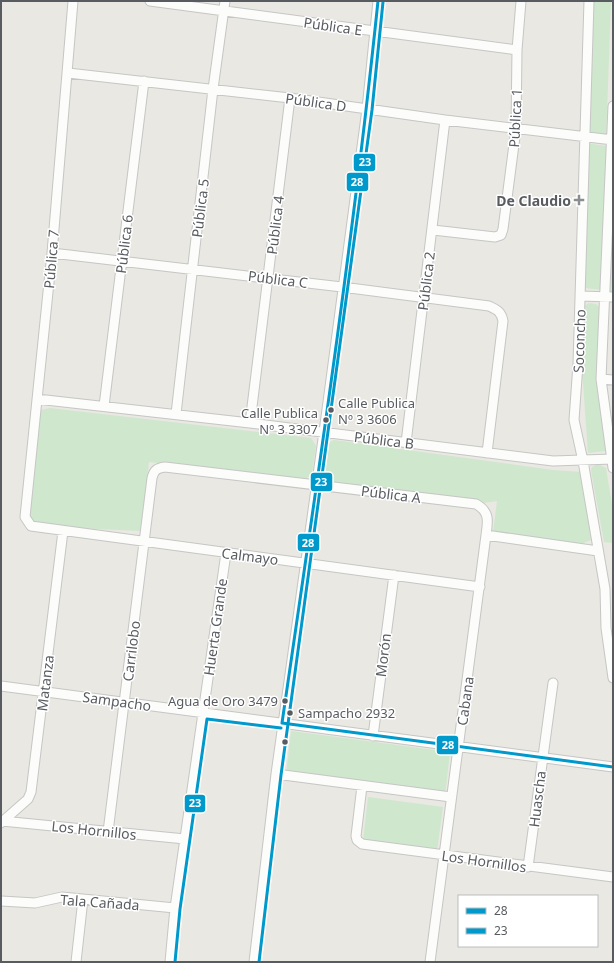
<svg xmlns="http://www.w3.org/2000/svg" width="614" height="963" viewBox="0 0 614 963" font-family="'Noto Sans',sans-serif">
<rect width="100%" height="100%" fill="#e9e8e2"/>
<path fill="#cfe7cd" d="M590,1h21l-5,139 -19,-2z
M613,140v157h-7z
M586,143l20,3 -4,144 -17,-2z
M589,303l7,1 4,4 -3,74 9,63 -1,6 -17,2 -6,-85 2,-62z
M50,408l261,30 5,8 -4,27 -6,6 -157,-17 -8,69 -110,-5 -1,-12 11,-104z
M334,440l219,30 29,2 9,68 -10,4 -88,-11 4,-32 -21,3 -151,-22 -2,-5 4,-34z
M598,464l8,4 7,43v32l-9,-1 -13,-72 1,-3z
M291,731l159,21 -5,44 -159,-21z
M368,797l75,10 -6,44 -74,-10z"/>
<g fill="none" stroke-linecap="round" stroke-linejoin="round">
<defs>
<path id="minor" d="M73,1l-21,252 -27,264 6,9 449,61
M150,1l367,49
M589,1l-11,363 -4,56 9,41 22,128 1,39 7,50
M68,73l222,25 155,22 168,20
M613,106l-12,273 12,89
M433,230l62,7 6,-2 2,-6 13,-100 1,-79 4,-49
M52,253l290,34 147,19c8,4 12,5 14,15l-16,132
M580,296l33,1
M601,379l12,1
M37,399l213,24 303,38 60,-2
M104,406l40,-325
M176,414l37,-325 12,-88
M250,423l40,-325
M406,443l39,-323
M1,686l612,81
M373,736l21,-161
M276,774l175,23
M362,786l-6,50 1,4 5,4 251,33
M2,821l183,18
M1,823l27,-24 3,-7 32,-261
M108,832l44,-354c2,-8 5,-10 13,-11l311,37c14,8 12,17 10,31l112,16
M528,867l25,-184
M1,901l34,2 27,-6 113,11
M76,962l7,-63
M170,962l5,-54 51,-355
M254,962l22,-188 48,-342 43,-323 11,-108
M430,962l56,-427"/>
</defs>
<use href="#minor" stroke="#c5c6c5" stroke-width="11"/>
<use href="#minor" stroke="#fcfcfb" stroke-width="9"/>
<defs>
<path id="bus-1" d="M282,723c35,-240 71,-480 96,-722
M282,723l331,44"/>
<path id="bus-2" d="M175,962l5,-53 27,-190 74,9
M259,962l22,-187 91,-665 11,-108"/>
</defs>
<use href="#bus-1" stroke="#fff" stroke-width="6"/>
<use href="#bus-2" stroke="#fff" stroke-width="6"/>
<use href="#bus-1" stroke="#0099cb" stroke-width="3"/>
<use href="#bus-2" stroke="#0099cb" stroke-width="3"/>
</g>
<path fill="#8b8d8e" stroke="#fff" stroke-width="1.5" d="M577 194h4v4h4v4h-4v4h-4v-4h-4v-4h4z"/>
<g fill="#585c61" stroke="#fff" stroke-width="1.5">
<circle cx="331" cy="410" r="3.5"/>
<circle cx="326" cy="420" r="3.5"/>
<circle cx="285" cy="701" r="3.5"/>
<circle cx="290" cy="713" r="3.5"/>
<circle cx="285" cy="742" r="3.5"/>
</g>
<g text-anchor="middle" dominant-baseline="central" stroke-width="3" stroke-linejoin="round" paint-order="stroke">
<g font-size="13" fill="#585c61" stroke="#fff" text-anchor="start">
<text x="338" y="403">Calle Publica<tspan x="338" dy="16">Nº 3 3606</tspan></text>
<text x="318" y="413" text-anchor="end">Calle Publica<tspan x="318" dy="16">Nº 3 3307</tspan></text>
<text x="278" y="701" text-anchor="end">Agua de Oro 3479</text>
<text x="298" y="713">Sampacho 2932</text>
</g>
<g font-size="14" fill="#585c61" stroke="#fff">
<text transform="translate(333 26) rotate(8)">Pública E</text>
<text transform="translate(316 102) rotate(8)">Pública D</text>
<text transform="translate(515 118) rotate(-87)">Pública 1</text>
<text transform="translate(200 208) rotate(-83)">Pública 5</text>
<text transform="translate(275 225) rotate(-83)">Pública 4</text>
<text transform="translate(124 244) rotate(-83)">Pública 6</text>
<text transform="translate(51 259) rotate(-85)">Pública 7</text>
<text transform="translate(278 279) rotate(7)">Pública C</text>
<text transform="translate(426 281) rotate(-83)">Pública 2</text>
<text transform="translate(579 341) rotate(-88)">Soconcho</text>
<text transform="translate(384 440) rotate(7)">Pública B</text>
<text transform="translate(391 494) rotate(7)">Pública A</text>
<text transform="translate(250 556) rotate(7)">Calmayo</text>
<text transform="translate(215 627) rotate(-82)">Huerta Grande</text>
<text transform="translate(131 651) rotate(-83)">Carrilobo</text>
<text transform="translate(383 655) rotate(-83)">Morón</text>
<text transform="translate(45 683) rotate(-83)">Matanza</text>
<text transform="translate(117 701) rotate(8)">Sampacho</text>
<text transform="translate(465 701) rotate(-82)">Cabana</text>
<text transform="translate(537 799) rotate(-83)">Huascha</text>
<text transform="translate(94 830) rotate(6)">Los Hornillos</text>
<text transform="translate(484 861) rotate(8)">Los Hornillos</text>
<text transform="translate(100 902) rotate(4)">Tala Cañada</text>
</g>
<g font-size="14" font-weight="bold" fill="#585c61" stroke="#fff" text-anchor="end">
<text x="571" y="200">De Claudio</text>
</g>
</g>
<g stroke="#fff" stroke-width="1.5">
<rect x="353" y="153" width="23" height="19" rx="4" fill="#0099cb"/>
<rect x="346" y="172" width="23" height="20" rx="4" fill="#0099cb"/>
<rect x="310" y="472" width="23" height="20" rx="4" fill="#0099cb"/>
<rect x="297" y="533" width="23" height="19" rx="4" fill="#0099cb"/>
<rect x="436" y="735" width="23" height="20" rx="4" fill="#0099cb"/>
<rect x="184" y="794" width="22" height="19" rx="4" fill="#0099cb"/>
</g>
<g font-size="11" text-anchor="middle" font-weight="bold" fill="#fff">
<text x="365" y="166">23</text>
<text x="357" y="186">28</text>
<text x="321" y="486">23</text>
<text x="308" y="547">28</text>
<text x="448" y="749">28</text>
<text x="195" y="807">23</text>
</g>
<rect width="614" height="963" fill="none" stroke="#585c61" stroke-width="4"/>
<rect x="458" y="895" width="140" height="52" fill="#ffffff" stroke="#bcbec0"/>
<rect x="466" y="908" width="20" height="6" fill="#0099cb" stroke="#bcbec0"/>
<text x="494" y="915" font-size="12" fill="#585c61">28</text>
<rect x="466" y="928" width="20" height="6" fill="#0099cb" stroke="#bcbec0"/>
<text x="494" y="935" font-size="12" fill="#585c61">23</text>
</svg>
